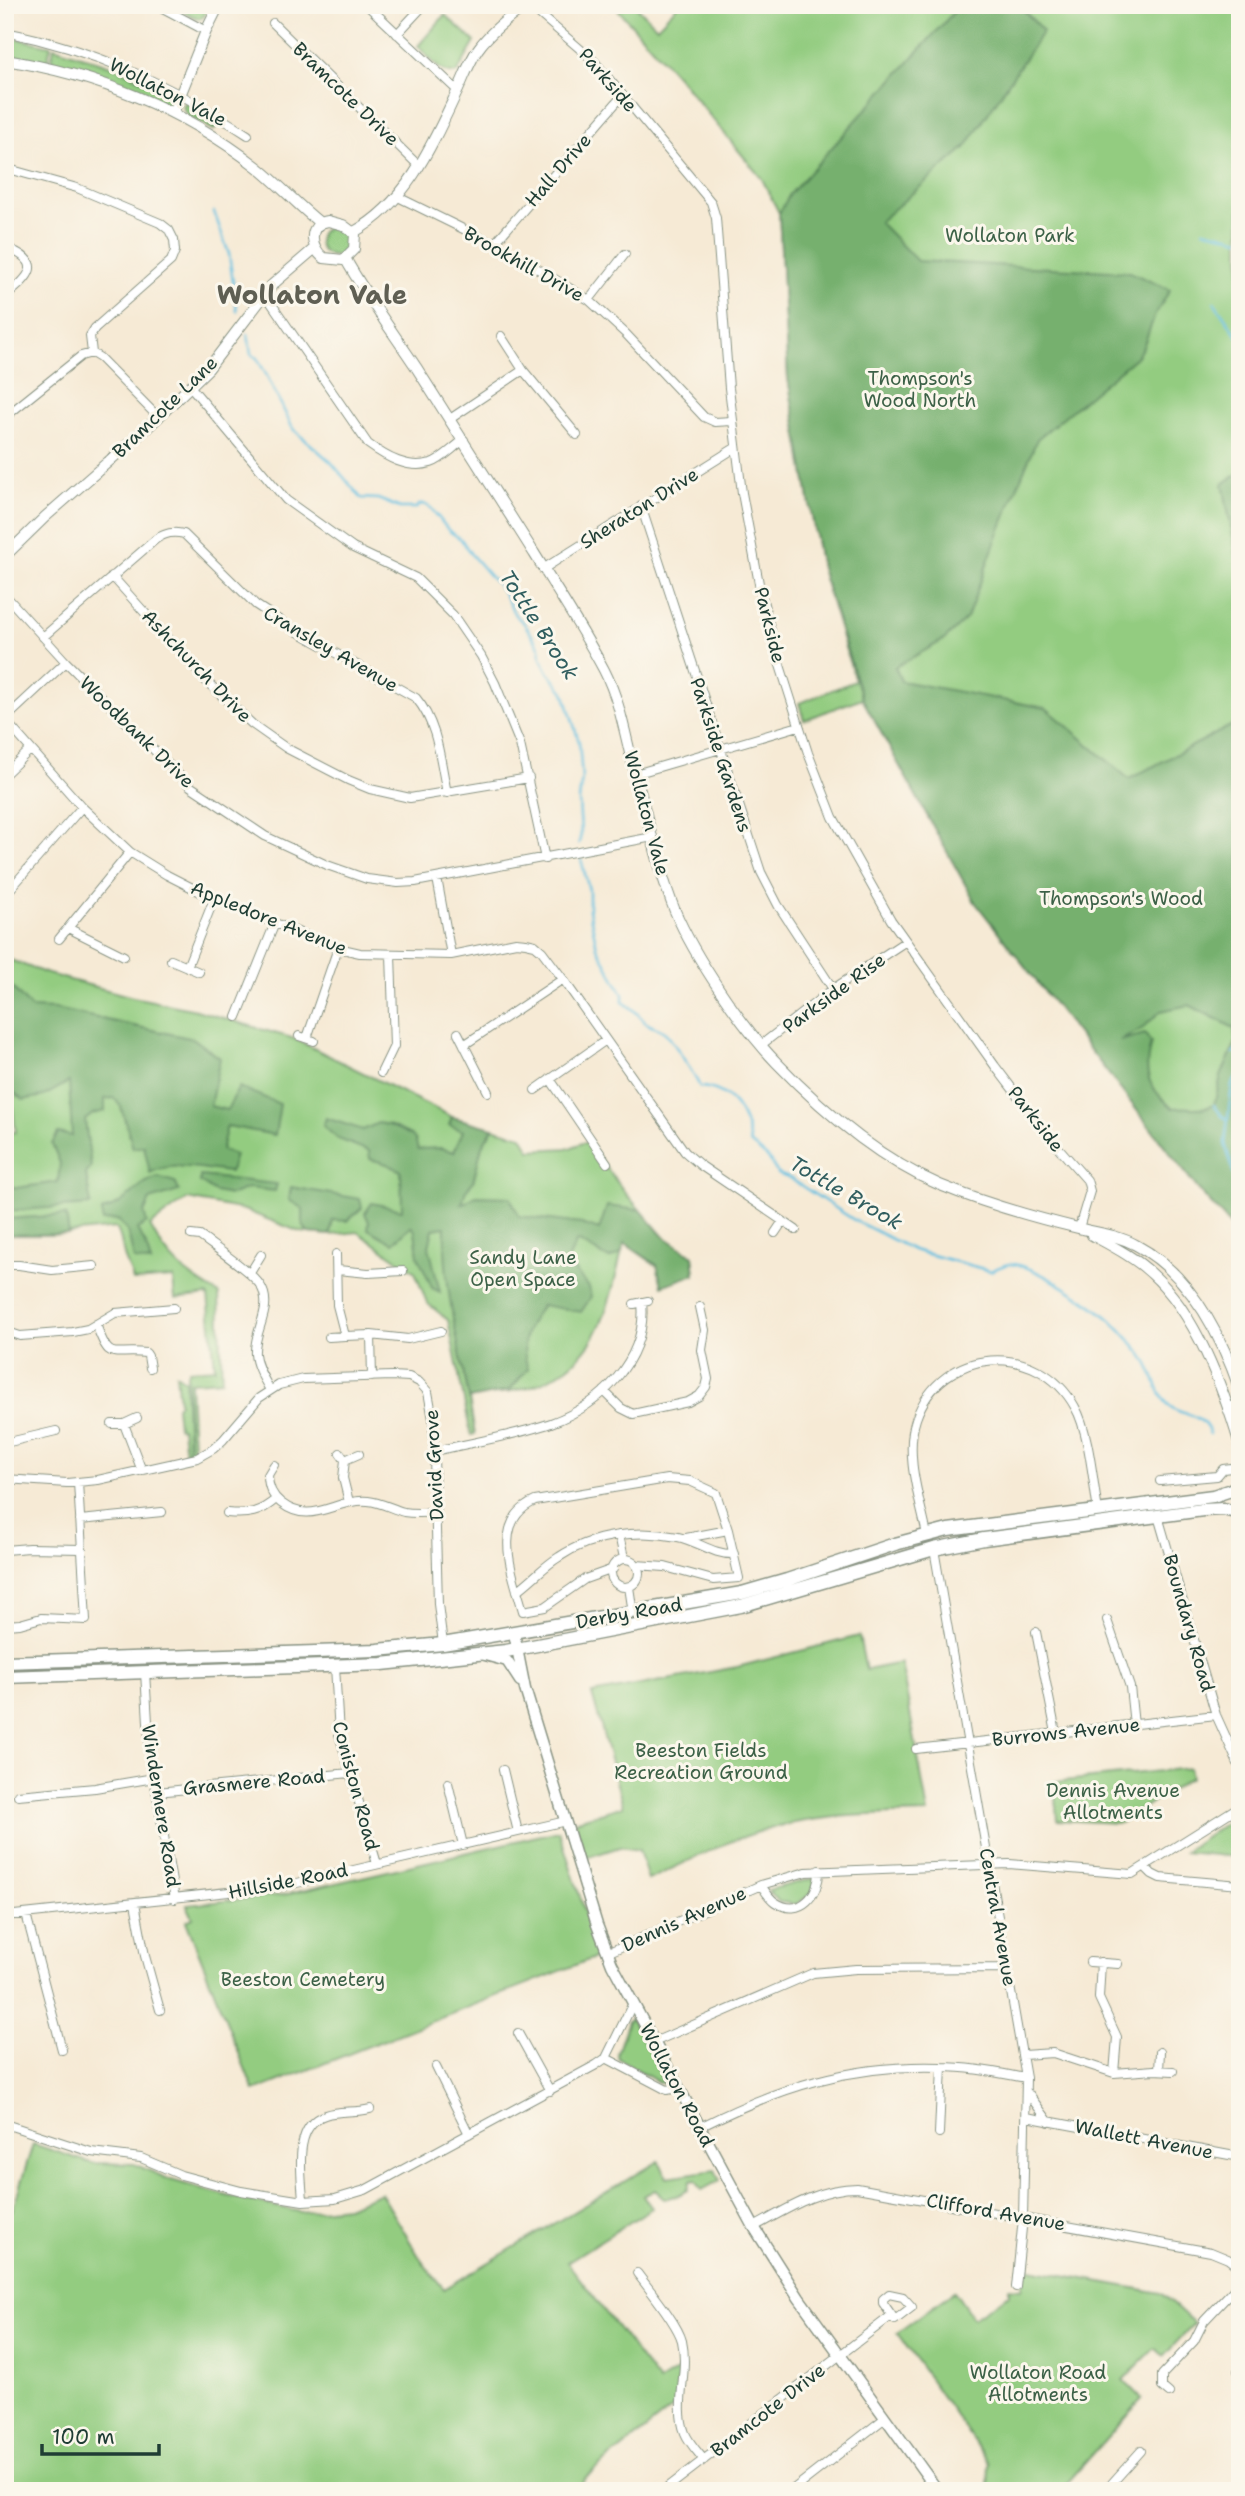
<svg xmlns="http://www.w3.org/2000/svg" width="1245" height="2496" viewBox="0 0 1245 2496" font-family="'Shantell Sans',sans-serif">
<rect width="100%" height="100%" fill="#fbf7ec"/>
<filter id="ink" filterUnits="userSpaceOnUse"><feTurbulence type="fractalNoise" baseFrequency=".0143" numOctaves="2"/><feDisplacementMap in="SourceGraphic" scale="14" xChannelSelector="R" yChannelSelector="G"/><feConvolveMatrix kernelMatrix="1 2 1 2 8 2 1 2 1" color-interpolation-filters="sRGB"/></filter>
<filter id="wash" filterUnits="userSpaceOnUse"><feTurbulence type="fractalNoise" baseFrequency=".00686" numOctaves="4" result="noise"/><feDisplacementMap in="SourceGraphic" scale="28" xChannelSelector="R" yChannelSelector="G"/><feGaussianBlur stdDeviation="1.57" result="paint"/><feColorMatrix in="noise" values="0 0 0 0 0 0 0 0 0 0 0 0 0 0 0 0 0 1.4 0 .05"/><feComposite in="paint" operator="in"/></filter>
<g filter="url(#wash)">
<rect width="100%" height="100%" fill="#f6ead5"/>
<path fill="#93cc80" stroke="#59845a" stroke-width="2" d="M169,5h41l-7,12 -4,2z
M614,5h21l22,22 21,-22h562v1231l-41,-46 -224,-288 -113,-204 -58,22 -5,-17 56,-22 -34,-113 -33,-190 -9,-165 -17,-34 -84,-102z
M445,15l30,27 -18,31c-16,4 -29,-17 -39,-27z
M5,36l46,10 -4,16 -42,-7z
M54,47l63,21 56,27v4l-6,5 -4,-1 -38,-18 -74,-22z
M186,102l35,20 -7,8 -26,-14 -6,-10z
M319 241a15 15 0 1 1 30 0a15 15 0 1 1-30 0Z
M5,958l43,16 85,23 63,13 99,29 157,78 70,19 8,14 40,-2 12,-5h6l39,52 35,40 31,21 2,19 -39,-10 -32,-22c-15,59 -21,115 -86,141 -21,8 -47,10 -69,15l6,35 -4,1 -23,-115 -21,-17 -12,-31 -57,-40 -28,3 -30,-3 -56,-22 -57,-11 -37,27c18,35 35,48 69,68l3,86 -32,2 3,68h8l-8,3 -4,-5 -2,-74 2,-4 26,-2 -7,-73 -33,4 -2,-21 -40,3c-2,-12 -7,-16 -9,-26 -3,-11 -2,-18 -8,-27l-66,7h-45v-102l11,-1 -6,-43 -5,-14z
M176,1374l9,6 3,74 -3,1 -3,-26 -4,-2 -2,-21 3,-3z
M859,1636l7,34 35,-7 27,150c-56,2 -112,1 -166,18 -39,11 -77,32 -114,49l-9,-30 -19,-3 -35,11 -10,-37 48,-15 -31,-112 145,-27z
M1189,1768l2,9 -71,46 -63,-3 -3,-38z
M1237,1815h3l-4,42 -52,-5z
M559,1831l40,125 -345,135 -68,-170 7,-3 -6,-13 102,-11z
M815,1878l-2,15 -17,11 -17,-2 -11,-12z
M631,2019l35,58 1,3 -4,3 -5,-1 -40,-24 -1,-5 11,-32z
M33,2144l58,19 43,1 37,16 56,16 73,16 47,-5 34,-14 42,70 21,26 215,-128 8,16 48,-7 5,10 -18,10 -6,-10 -6,1 -2,9 -11,6 -13,2 -9,-8 -12,6 9,12 -85,54 92,120 21,-13 -5,37 -89,71 -8,14h-573v-281l7,1z
M1025,2268l136,25 33,30 -30,33 -9,-8 -32,32 19,19 -82,92h-72l1,-28 -92,-130 57,-42 19,27 36,-24v-6l13,1z"/>
<path fill="#76b06e" stroke="#4a7651" stroke-width="2" fill-rule="evenodd" d="M960,5h59l24,26 -78,117 -86,74 38,39 213,11 40,18 -15,25 -12,32 -7,10 -99,82 -38,93 -32,86 -23,22 -49,27 6,14 145,27 83,71 111,-58v515l-41,-46 -224,-288 -113,-204 -41,-130 -33,-190 -9,-165 11,-19zM1189,1005l45,23 2,14 -15,34 -7,29c-14,6 -27,1 -42,3 -24,-23 -30,-32 -21,-65l-6,-9 -25,7 23,-13 18,-17z
M1240,472v91l-4,-9 -13,-70z
M5,985l6,1 20,22 25,1 138,30 26,19 -10,48 17,4 12,-23 41,17 -5,31 -48,-9 -6,24 14,5 -5,17c-24,-2 -59,-12 -80,1l-6,-27 -11,2 -12,-41 -7,-9 -9,1v12l-12,3 -8,6 6,47 -5,7 5,31 -86,6v-28l11,5 42,-6 2,-19 -8,-19 6,-11 14,3 -3,-54 -25,14 -21,4 -13,-11 -5,-14z
M452,1117l41,11 -11,18 -9,36 -7,8 -4,14 14,-8 34,1 9,19 63,8 17,6 8,-24 34,4 21,25 31,21 2,18 -33,12 -5,-21 -32,-22 -4,11 -12,5 -32,-18 -10,21 22,25 2,10 -10,15 -39,-7c-16,24 -23,35 -14,64l-19,22 -40,8c-11,-56 -26,-115 -24,-172l-12,2 -4,18 11,45 -8,-4 -14,-32 -3,-25 -4,-5 -18,17 -25,-14 1,-7 -4,-9 7,-10 30,7 -1,-39 -14,-7 -17,-5 -1,-8 -31,-12 -15,-13 3,-8 37,12 15,-7 11,2 22,10 4,4 3,10 23,-1 13,4 9,-21 -14,-6z
M200,1176l77,8 -2,7 -27,-3 -18,7 -15,-3 -15,-10z
M158,1177l17,5 4,9 -29,9 -6,13 3,10 -10,6 9,16 5,18 -17,-3 -6,-28 -10,-12 -16,1v-10c23,-5 34,-28 56,-34z
M291,1187l69,12 2,9 -15,13 -14,-1 -3,15 -22,-2 -5,-8v-16l-14,-9z
M66,1215l3,19 -64,1v-16z"/>
<g fill="none" stroke-linecap="round" stroke-linejoin="round">
<path stroke="#62bfe0" stroke-width="2.5" d="M214,212l15,42 8,57
M1211,232l-7,-2 36,9
M1214,302l26,37
M248,334l3,20 6,4 10,18 26,53 38,33 30,36 17,1 22,9h17l2,-3 5,-1 7,4 18,23 12,8 9,14 32,37 13,25 9,8 16,25 1,10 7,14 16,20 15,50 3,36 -3,22 2,34 -2,9
M581,859l8,31v20l8,37 26,47v8c10,6 14,11 21,19 6,6 13,6 19,10 7,4 33,47 37,56 31,2 46,27 50,56l18,15 10,16 13,5 63,41 59,30 78,21c7,-3 13,-7 20,-7 23,0 88,44 105,61 9,8 17,19 25,28 12,15 14,34 24,48 13,18 35,7 45,33
M1233,1053l7,-6
M1214,1105l8,11 5,3
M1234,1217l3,-31 -12,-43 7,-58 8,-12"/>
</g>
</g>
<g filter="url(#ink)">
<g fill="none" stroke-linecap="round" stroke-linejoin="round">
<defs>
<path id="minor" d="M157,5l49,26
M367,5l91,86
M529,5l65,56 117,141 5,16 13,170 13,105 18,96 19,73 29,91 25,64 58,103 104,146 54,71 38,43 3,11 -11,37
M273,23l146,143
M5,32c91,18 166,53 243,103
M397,34l27,-29
M5,168l72,20 83,35 9,7 5,10 1,11 -4,10 -76,67 -5,8 2,17
M398,197l112,55 79,48 37,34 78,83 11,5 17,-1
M494,244l128,-148
M5,247c41,16 25,29 0,50
M265,294l103,150c18,13 40,26 63,19 12,-4 22,-16 33,-23
M589,300l36,-46
M501,336l22,34 54,65
M190,386l96,114 67,48 63,30 37,37 28,41 14,27 25,61 25,115
M5,417l76,-61 11,-3 8,5 59,60
M450,419l73,-49
M641,506l120,366 17,33 55,84
M543,569l192,-121
M112,576l93,104 47,44 34,24 62,32 22,9 40,9 119,-20
M5,595l61,67 124,124 75,50 62,29 40,14 31,4 17,-1 238,-45
M43,637l113,-98c10,-6 17,-8 28,-5l72,71 40,26 120,67c22,26 24,62 31,95
M5,719l61,-57
M5,720l77,87 48,45 37,23 47,24 124,49 22,5 91,2 65,-13 10,1 9,2 7,6 21,28 122,173 15,13 96,65
M5,774l25,-24
M635,774l164,-48
M437,878l14,77
M5,895l77,-88
M68,928l56,28
M59,939l71,-87
M171,960l28,12
M187,967l27,-68
M237,1017l38,-94
M458,1033l30,59
M299,1036l15,5
M307,1038l31,-90
M464,1045l99,-66
M761,1045l72,-56 73,-48
M381,1073l13,-27 -3,-92
M550,1079l57,84
M535,1090l71,-50
M775,1233l8,-12
M191,1235l9,1c14,11 52,36 60,49 15,22 -7,46 -5,69 1,13 9,25 15,36
M336,1254l1,51 8,31 26,-1 1,42
M5,1265h14l33,5 42,-4
M338,1270l30,3 35,-2
M250,1273l11,-18
M634,1304l14,-3
M96,1324c14,40 15,25 50,29l2,3 2,12
M5,1331l15,5 53,-4 15,-3 27,-16 59,-5
M371,1335l37,4 33,-8
M329,1337l16,-1
M604,1391l17,17 12,6 55,-12 11,-6 7,-9 2,-8 -6,-29 3,-20 -5,-23
M112,1424h12l13,-6
M124,1424l18,47
M5,1443l51,-12
M435,1451c38,-9 79,-15 116,-28 50,-18 97,-64 91,-121
M340,1453l5,7 14,-6
M345,1460l-2,18 6,24
M274,1465l-6,10c0,11 4,21 13,28 31,24 54,-5 87,-2 13,1 24,8 36,11 11,2 22,1 33,0
M5,1479l62,4 31,-3 99,-22 16,-9 10,-9 36,-42 20,-13 24,-6 89,-3 17,1 10,5 9,10 5,27 5,185 5,40
M1160,1481l57,-5 6,-7 17,-2
M227,1513c21,2 33,0 49,-14
M1158,1516l58,199 24,53
M80,1520l82,-8
M619,1535l5,23
M927,1535c-7,-35 -23,-80 -11,-116 25,-73 122,-79 159,-12 14,24 18,75 23,104
M686,1538l42,-8
M934,1549l92,529 -3,140 -7,69
M5,1550l24,-2 52,1
M611 1573a14 14 0 1 1 28 0a14 14 0 1 1-28 0Z
M613,1569l-28,10 -40,28 -22,4c-10,-37 -33,-90 12,-110l132,-22 23,2 26,12 12,37 11,48 -26,2 -48,-13 -29,-2
M629,1587l4,26
M517,1591c15,-11 27,-25 42,-34 34,-23 80,-28 119,-20 20,4 35,18 56,17
M1107,1620l23,67 4,38
M5,1625l15,-1 21,-6 45,2 -8,-138
M1036,1632l20,101
M335,1666l4,68 38,130
M145,1672l5,84 25,143
M916,1749l300,-34
M503,1770l15,62
M448,1783l15,62
M157,1792l193,-19
M18,1795l77,-7 59,-10
M1145,1867l7,7 8,4 80,7
M761,1885c4,6 8,13 14,17 26,17 45,-9 44,-32
M135,1903l10,53 15,54
M26,1914l36,136
M5,1916l279,-30 282,-65
M607,1953l154,-68 45,-13 203,-8 123,10 108,-68
M1090,1962l28,2
M1101,1962l-2,36 18,39 -3,36
M518,2033l32,58
M654,2042l159,-69 43,-4 151,-1
M1023,2055l30,-2 61,20 40,-3 19,1
M606,2058l61,32 12,-2
M436,2067l33,67
M1159,2070l1,-18
M1027,2092l22,30
M1026,2117l214,40
M5,2124l86,28 50,6 40,17 60,16 62,10 32,-2 30,-9 231,-125 10,-7 27,-55
M700,2127c80,-40 151,-63 241,-60 29,0 57,6 85,11
M939,2133l3,-66
M303,2201c-1,-26 -11,-75 22,-86 14,-5 30,-2 45,-6
M754,2227c33,-18 65,-39 103,-39l354,64 17,7 12,9
M637,2273c12,16 41,51 45,68 7,31 -8,64 3,92 4,10 12,18 19,27
M889,2294l14,3 9,10 -17,13 -12,-17v-4z
M1238,2371l2,1
M1169,2393l-7,-6v-12l32,-34 10,-20 36,-38
M663,2491l228,-175
M791,2491l94,-73
M1105,2491l36,-40
M1194,2491c14,-7 30,-6 44,0"/>
<path id="tertiary" d="M5,60c91,14 178,49 251,106 22,17 41,39 64,57
M173,113l33,-82 13,-26
M328,221l15,4 12,9 -1,15 -11,11 -19,-2c-14,-10 -17,-34 4,-37z
M354,232c53,-29 78,-87 103,-140 7,-14 12,-30 21,-43 12,-17 31,-31 48,-44
M345,258c21,38 47,73 71,109 40,62 79,124 118,186 24,39 49,77 70,117 18,35 22,73 33,110 12,43 21,89 38,131 19,45 67,116 101,151 46,48 103,97 164,123 44,18 92,32 138,43 20,5 40,7 58,17 53,28 85,90 104,145
M5,556l40,-39 102,-89 61,-59 64,-84 42,-36
M1092,1235c20,11 42,22 59,38 45,40 72,115 89,172
M1228,1409l12,-5"/>
<path id="secondary" d="M514,1633l11,56 72,236 15,39 142,263 45,71 139,193
M485,1655l22,6 13,20"/>
<path id="trunk" d="M5,1662l372,-12 66,-6 299,-51 45,-13 108,-36 53,-14 265,-34 18,-6 9,-6
M5,1677l377,-13 124,-13 235,-45 193,-57 50,-10 219,-29 20,-1 17,4"/>
</defs>
<use href="#minor" stroke="#8a9484" stroke-width="10"/>
<use href="#tertiary" stroke="#8a9484" stroke-width="12"/>
<use href="#secondary" stroke="#8a9484" stroke-width="13"/>
<use href="#trunk" stroke="#8a9484" stroke-width="15"/>
<use href="#minor" stroke="#fff" stroke-width="8"/>
<use href="#tertiary" stroke="#fff" stroke-width="10"/>
<use href="#secondary" stroke="#fff" stroke-width="10"/>
<use href="#trunk" stroke="#fff" stroke-width="12"/>
</g>
</g>
<g text-anchor="middle" dominant-baseline="central" stroke-width="6" stroke-linejoin="round" paint-order="stroke">
<g font-size="19" fill="#1f3d34" stroke="#fbf7ec">
<text transform="translate(608 80) rotate(49)">Parkside</text>
<text transform="translate(168 92) rotate(27)">Wollaton Vale</text>
<text transform="translate(346 94) rotate(44)">Bramcote Drive</text>
<text transform="translate(558 170) rotate(-49)">Hall Drive</text>
<text transform="translate(524 264) rotate(29)">Brookhill Drive</text>
<text transform="translate(165 407) rotate(-44)">Bramcote Lane</text>
<text transform="translate(639 508) rotate(-32)">Sheraton Drive</text>
<text transform="translate(770 625) rotate(76)">Parkside</text>
<text transform="translate(331 649) rotate(30)">Cransley Avenue</text>
<text transform="translate(197 666) rotate(46)">Ashchurch Drive</text>
<text transform="translate(137 732) rotate(44)">Woodbank Drive</text>
<text transform="translate(721 755) rotate(72)">Parkside Gardens</text>
<text transform="translate(647 813) rotate(75)">Wollaton Vale</text>
<text transform="translate(269 918) rotate(22)">Appledore Avenue</text>
<text transform="translate(834 993) rotate(-36)">Parkside Rise</text>
<text transform="translate(1036 1119) rotate(52)">Parkside</text>
<text transform="translate(434 1465) rotate(-93)">David Grove</text>
<text transform="translate(629 1613) rotate(-10)">Derby Road</text>
<text transform="translate(1189 1623) rotate(74)">Boundary Road</text>
<text transform="translate(1066 1732) rotate(-6)">Burrows Avenue</text>
<text transform="translate(254 1782) rotate(-5)">Grasmere Road</text>
<text transform="translate(356 1786) rotate(75)">Coniston Road</text>
<text transform="translate(161 1806) rotate(81)">Windermere Road</text>
<text transform="translate(288 1881) rotate(-11)">Hillside Road</text>
<text transform="translate(998 1917) rotate(80)">Central Avenue</text>
<text transform="translate(684 1919) rotate(-24)">Dennis Avenue</text>
<text transform="translate(677 2085) rotate(62)">Wollaton Road</text>
<text transform="translate(1144 2139) rotate(11)">Wallett Avenue</text>
<text transform="translate(996 2212) rotate(10)">Clifford Avenue</text>
<text transform="translate(768 2410) rotate(-38)">Bramcote Drive</text>
</g>
<g font-size="19" fill="#3c6147" stroke="#fbf7ec">
<text x="1010" y="235">Wollaton Park</text>
<text x="920" y="378">Thompson's<tspan x="920" dy="22">Wood North</tspan></text>
<text x="1121" y="898">Thompson's Wood</text>
<text x="523" y="1257">Sandy Lane<tspan x="523" dy="22">Open Space</tspan></text>
<text x="701" y="1750">Beeston Fields<tspan x="701" dy="22">Recreation Ground</tspan></text>
<text x="1113" y="1790">Dennis Avenue<tspan x="1113" dy="22">Allotments</tspan></text>
<text x="303" y="1979">Beeston Cemetery</text>
<text x="1038" y="2372">Wollaton Road<tspan x="1038" dy="22">Allotments</tspan></text>
</g>
<g font-size="21" font-style="italic" fill="#305e5f" stroke="#fbf7ec">
<text transform="translate(539 625) rotate(57)">Tottle Brook</text>
<text transform="translate(846 1193) rotate(30)">Tottle Brook</text>
</g>
<g font-size="26" font-weight="bold" fill="#5f5f53" stroke="#fbf7ec">
<text x="312" y="294">Wollaton Vale</text>
</g>
</g>
<rect width="1245" height="2496" fill="none" stroke="#fbf7ec" stroke-width="28"/>
<path d="M42 2444v10h117v-10" fill="none" stroke="#1f3d34" stroke-width="3.5"/>
<text x="52" y="2444" font-size="21" fill="#1f3d34" stroke="#fbf7ec" stroke-width="5" paint-order="stroke">100 m</text>
</svg>
